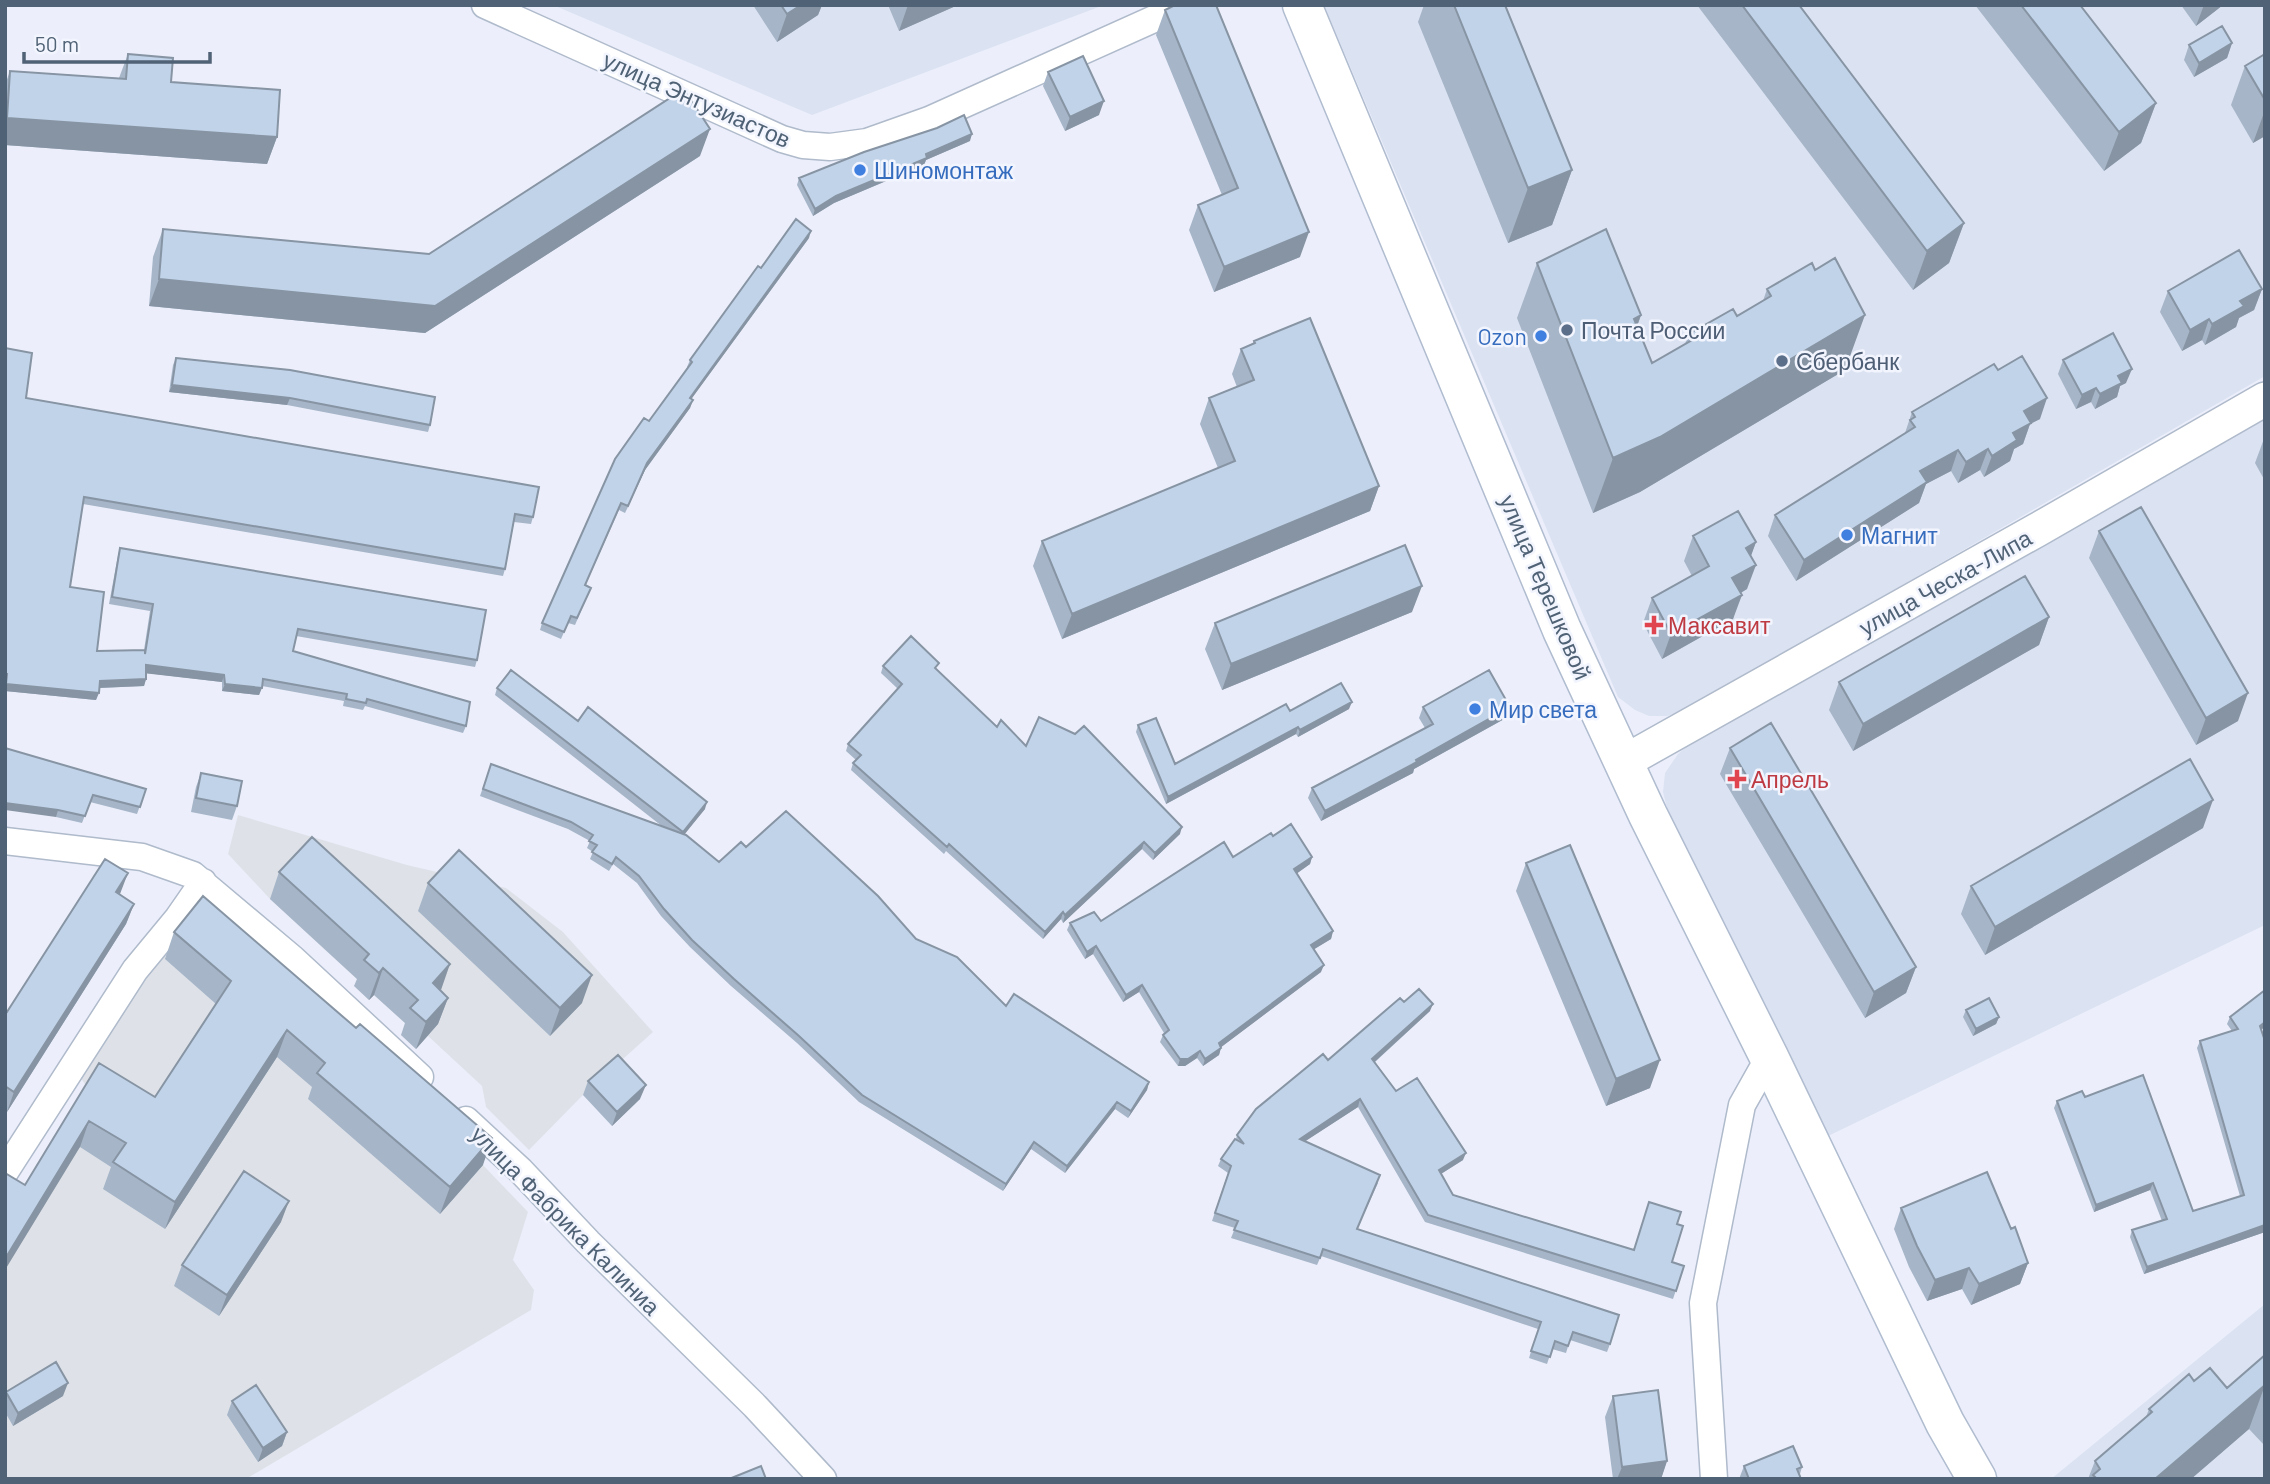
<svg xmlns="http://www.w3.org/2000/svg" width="2270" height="1484" viewBox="0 0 2270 1484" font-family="Barlow,sans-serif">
<rect width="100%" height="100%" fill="#eceffb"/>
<path fill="#dbe2f2" d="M553,5h551l-292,110z
M1324,5h941v371l-581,335 -17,5h-18l-14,-6 -17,-13z
M2265,413v512l-439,212 -159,-329 -4,-16 2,-19 13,-19 15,-13z
M2265,1304v175h-214z"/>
<path fill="#dee2e8" d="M238,815l169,50 99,23 57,44 90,100 -70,63 -54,55 -43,-43 -4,-21 -54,-50 -12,13 -15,-14 7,-9 -34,-31 -5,5 -15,-14 5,-5 -89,-82 -42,-45z
M188,918l295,247 45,47 -15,48 21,30 -3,20 -285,169h-241v-273l9,6 75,-122 -11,-16 80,-121z"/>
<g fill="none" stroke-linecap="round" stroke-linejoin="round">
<defs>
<path id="minor" d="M485,5l297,134 21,6 27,2 37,-5 62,-22 256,-115
M5,841l137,16 51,18 100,84 127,118
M466,1120l54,50 68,72 167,164 68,73
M5,1172l130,-202 43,-52 25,-36
M1714,1479l-11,-176 39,-198 27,-48"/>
<path id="tertiary" d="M1624,762l413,-232 228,-131"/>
<path id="secondary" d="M1302,5l260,625 86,185 121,242 176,366 32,56"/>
</defs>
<use href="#minor" stroke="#afbacb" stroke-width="29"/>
<use href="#tertiary" stroke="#afbacb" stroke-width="36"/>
<use href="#secondary" stroke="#b0bccf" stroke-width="41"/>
<use href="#minor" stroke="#fff" stroke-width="26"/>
<use href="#tertiary" stroke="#fff" stroke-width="33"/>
<use href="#secondary" stroke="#fff" stroke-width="38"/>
</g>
<path fill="#a6b5c8" d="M753,5h69l-4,10 -41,27z
M888,5h70l-59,26z
M1424,5h81l67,165 -20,55 -44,18 -90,-221z
M1697,5h102l165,218 -15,40 -36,27z
M1975,5h105l76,98 -15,40 -37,28z
M2181,5h42l-27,21z
M1165,10l135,247 -86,35 -25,-62 9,-25 24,-10 -66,-160z
M2232,43l-5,15 -33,19 -10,-17 5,-15z
M128,54l43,28 106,55 -10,27 -262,-19v-60l5,-14 109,7z
M2265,54v82l-12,7 -22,-38 14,-39z
M1048,72l51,43 -34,16 -22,-45z
M970,141l-44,19 -2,5 -90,38 -21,13 -16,-31 2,-7z
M700,156l-275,177 -276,-27 4,-49 10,-28 266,25z
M809,238l-118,161 2,1 -3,8 -45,62 -20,43 -6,-3 -34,76 3,9 -13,30 -7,-2 -7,16 -21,-9 2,-7 107,-202 39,-53 -1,-1 3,-7 71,-92z
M1537,263l104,52 -4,12 15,36 33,-19 4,-10 48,-18 26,-15 4,-12 78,81 -205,122 -47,21 -76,-195z
M2262,289l-8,21 -15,8 -3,9 -31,18 -3,-5 -20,11 -22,-39 8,-21z
M1254,341l125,145 -9,25 -308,128 -29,-73 9,-25 176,-73 -18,-44 9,-26 28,-11 -5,-13 9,-25 12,-6z
M5,348l21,50 507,119 -2,7 -17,-2 -9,47 -2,7 -420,-72 -13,83 27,64 47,-1 6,-39 -41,-7 9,-49 2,-7 357,112 -2,7 -179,-31 -3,15 173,75 -3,7 -98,-27 -2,4 -20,-4 1,-5 -82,-15 -3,9 -37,-4v-9l-76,-9v6l-2,7 -45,2 -3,12 -91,-9z
M176,358l254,67 -2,7 -141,-27 -118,-13 4,-27z
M2063,360l63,23 -6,3 -3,11 -22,12 -4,-7 -15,7 -18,-35z
M1998,370l42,49 -10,5 -7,20 -9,5 -4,12 -26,16 -4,-7 -22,13 -7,-12 -25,13 -7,19 -123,78 -28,-45 7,-21 130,-82 7,-21z
M2265,436v45l-10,-18z
M2099,531l139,190 -42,24 -107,-187z
M1693,536l63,6 -5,13 -4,34 -6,4 -8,26 -71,40 -19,-36 9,-25 40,-22 -8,-15z
M1412,612l-190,78 -17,-41 10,-26z
M2049,617l-10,28 -186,106 -24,-41 10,-28z
M883,666l54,3 60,58 29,19 154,88 -27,26 -11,-11 -79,74 -2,-4 -18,20 -97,-88 -2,3 -93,-84 2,-7 3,-3 -10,-9 2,-7 50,-55 -17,-16z
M497,688l81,33 127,88 -21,25 35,28 27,-15 170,92 90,67 143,76 -2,8 -19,28 -13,-9 -50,64 -34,-24 -28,42 -144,-89 -62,-59 -66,-57 -41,-39 -29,-31 -24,-33 -24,-19 -4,7 -19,-12 3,-7 -6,-4 3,-7 -22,-12 -88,-33 11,-32 172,63 -168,-132z
M1423,707h87l-4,11 -92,51 -1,4 -92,48 -13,-23 4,-10 113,-60 -6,-10z
M1349,709l-51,28 -2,-3 -130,70 -30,-72 2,-7 37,39 115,-53z
M5,748l141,41 -9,25 -47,-12 -8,21 -26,-6z
M1730,748l186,219 -10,26 -41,25 -145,-244z
M201,773l36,33 -5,14 -41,-8 5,-25z
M2203,828l-218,127 -24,-41 10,-28z
M1273,836l39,21 -2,7 -13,9 36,58 -2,8 -17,10 7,23 -100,75 -2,8 -16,11 -6,-8 -12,8h-7l-18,-24 3,-7 1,-2 -25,-41 -16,10 -30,-48 -8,5 -18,-29 3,-7 31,-2 132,-64z
M1526,863l124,225 -44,18 -90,-215z
M279,872l162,119 7,7 -10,26 -22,25 -15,-14 4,-12 -31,-28 -5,5 -15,-14 3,-7 -87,-80z
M428,883l154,120 -32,33 -132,-125z
M120,895l14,9 -8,20 -119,188 -2,-1v-96z
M174,932l309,233 -43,49 -132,-115 4,-12 -35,-30 -112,172 -62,-40 8,-22 -31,-20 -55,38 74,-122 56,34 61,-93 -51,-45z
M1404,1002l26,9 -55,51 21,29 67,69 -22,14 12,21 180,55 44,-26 -5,38 12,4 -11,33 -248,-77 -67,-115 -53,34 73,42 -21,46 253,115 -3,8 -37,-12 -4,13 -14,-4 -5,15 -18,-6 9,-29 -217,-73 -4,9 -86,-27 4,-10 -23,-7 16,-48 -10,-7 3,-7 15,-20 1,-4 91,-75z
M1966,1010l33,7 -3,7 -23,12 -10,-19z
M2230,1017l31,13 4,11v191l-121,42 -14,-37 2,-7 30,-9 -12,-31 -56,22 -40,-104 3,-7 28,-4 108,114 47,-15 -43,-148 3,-7 32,-10 -5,-7z
M588,1081l52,18 -28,27 -29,-31z
M1901,1208l110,21 17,34 -8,21 -49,21 -9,-16 -35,12 -18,-34 -15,-38z
M281,1222l-62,94 -45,-30 8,-21z
M2265,1355v91l-16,-17 -58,50h-103l7,-18 51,-44 3,-8 45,-28 33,7z
M5,1390l2,1 56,5 -50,30 -8,-14z
M1613,1396l54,65 -6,18h-48l-8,-62z
M232,1401l55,31 -5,14 -24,16 -31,-47z
M1744,1466l58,1 -2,7 1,5h-62z"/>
<path fill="#8794a3" d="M801,5h21l-4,10 -41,27 10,-28z
M908,5h50l-59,26z
M2204,5h19l-27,21z
M2232,43l-5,15 -33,19 5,-14z
M1104,101l-5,14 -34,16 5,-14z
M2156,103l-15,40 -37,28 15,-39z
M2265,110v26l-12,7z
M7,118l270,19 -10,27 -262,-19v-22z
M710,129l-10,27 -275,177 -276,-27 10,-27 276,27z
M972,134l-2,7 -44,19 -2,5 -90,38 -21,13 2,-7 21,-13z
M1572,170l-20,55 -44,18 20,-55z
M1964,223l-15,40 -36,27 14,-39z
M811,231l-2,7 -122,167 3,-7z
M1309,232l-9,25 -86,35 10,-25z
M2262,289l-8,21 -15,8 -3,9 -31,18 7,-21 28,-23z
M1641,315l-20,55 13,-51z
M1865,315l-20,55 -205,122 -47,21 20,-55z
M2209,319l-7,21 -20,11 8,-21z
M2132,369l-6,14 -6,3 -3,11 -22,12 5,-15 18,-18z
M172,385l118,13 -3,7 -118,-13z
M2096,388l-5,14 -15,7 6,-14z
M2047,398l-7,21 -10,5 -7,20 -9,5 -4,12 -26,16 8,-21 21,-23 11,-22z
M693,400l-3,8 -45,62 -20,43 22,-50z
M1988,449l-8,21 -22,13 8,-21z
M1958,450l-7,21 -25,13 -7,19 -123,78 8,-21 116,-89z
M1379,486l-9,25 -308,128 10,-25z
M1756,542l-9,25 -1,-19z
M1756,565l-9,24 -24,14 9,-25z
M1422,586l-10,26 -190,78 9,-26z
M1742,595l-9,24 -71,40 9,-25z
M2049,617l-10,28 -186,106 10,-27z
M146,665l78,10 -2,7 -79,-9z
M146,679l-2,7 -47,2 3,-7z
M6,684l93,9 -3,7 -91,-9z
M225,684l37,4 -3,7 -37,-4z
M2248,693l-10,28 -42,24 10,-27z
M1352,702l-3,7 -51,28 2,-7z
M1510,707l-4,11 -92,51 -1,4 -92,48 4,-10z
M1298,727l-2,7 -130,70 2,-7z
M2213,800l-10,28 -218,127 10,-28z
M707,802l-2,7 -25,31 3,-8z
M5,803l53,7 -2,7 -51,-7z
M1182,827l-2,7 -27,26 2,-7z
M1144,842l-2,7 -79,74 2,-8z
M1312,857l-2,7 -18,13 2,-8z
M128,873l-8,21 -11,19 7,-21z
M134,904l-8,20 -119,188 7,-20z
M1063,912l-2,7 -18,20 2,-7z
M1333,931l-2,8 -23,14 3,-8z
M1096,946l-3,8 -8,5 2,-7z
M450,964l-9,26 -8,-7z
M1324,965l-3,7 -105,79 3,-8z
M1916,967l-10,26 -41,25 9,-26z
M383,968l-9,27 -5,5 10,-27z
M592,975l-10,28 -32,33 10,-28z
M1142,985l-3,7 -16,10 3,-7z
M448,998l-10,26 -22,25 10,-27z
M1433,1004l-3,7 -60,55 2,-7z
M1999,1017l-3,7 -23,12 3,-7z
M2265,1022v5l-8,6 3,-7z
M287,1030l-10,27 -112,172 10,-27z
M1221,1048l-2,7 -16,11 2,-7z
M1200,1051l-3,7 -12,8h-7l2,-7z
M1660,1060l-10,28 -44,18 10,-27z
M1149,1082l-2,8 -19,28 3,-7z
M646,1085l-6,14 -28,27 5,-14z
M1360,1099l-2,8 -60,39 2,-7z
M1117,1102l-2,7 -50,64 2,-7z
M89,1121l-9,26 -75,123v-11z
M492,1138l-9,27 -43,49 10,-27z
M1034,1142l-3,7 -28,42 3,-7z
M1466,1153l-3,7 -27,17 3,-7z
M2153,1183l-3,7 -56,22 2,-7z
M289,1201l-8,21 -62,94 8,-21z
M2265,1225v7l-121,42 3,-7z
M2028,1263l-8,21 -49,21 8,-21z
M1969,1268l-7,21 -35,12 8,-21z
M68,1383l-5,13 -50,30 5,-13z
M2265,1385l-16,44 -58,50h-36z
M287,1432l-5,14 -24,16 5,-14z
M1667,1461l-6,18h-44l5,-12z"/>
<path fill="#c1d3e9" stroke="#8794a3" stroke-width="2" d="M781,5h20l-14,9z
M1175,5h41l93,227 -85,35 -26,-62 40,-17 -73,-178z
M1454,5h51l67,165 -44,18z
M1742,5h57l165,218 -37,28z
M2021,5h59l76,98 -37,29z
M2222,26l10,17 -33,20 -10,-18z
M128,54l45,4 -2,24 109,8 -3,47 -270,-19 3,-47 116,8z
M2265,54v46l-20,-34z
M1083,56l21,45 -34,16 -22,-45z
M684,89l26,40 -275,177 -276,-27 4,-50 266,25z
M964,115l8,19 -46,20 1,4 -91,38 -21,13 -16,-31 65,-26 73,-24z
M796,219l15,12 -121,167 3,2 -46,63 -19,43 -7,-3 -36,82 6,3 -14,30 -6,-2 -7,16 -22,-9 73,-164 29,-41 5,3 43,-59 -2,-2 68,-94 3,2z
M1606,229l35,86 -7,4 18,44 40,-23 -3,-6 44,-25 4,7 34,-20 -4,-7 45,-26 3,7 20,-12 30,57 -205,122 -47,21 -76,-195z
M2239,250l23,39 -22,12 4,5 -32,18 -3,-5 -19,11 -22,-39z
M1310,318l69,168 -307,128 -30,-73 193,-80 -26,-63 45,-18 -13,-31 14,-6 -1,-2z
M2113,333l19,36 -14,7 4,7 -22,11 -4,-6 -14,7 -19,-35z
M5,348l27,5 -6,45 513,89 -6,30 -18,-3 -10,55 -421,-72 -14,90 34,5 -7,59 48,-1v4l8,-50 -41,-7 8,-49 366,62 -9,50 -179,-31 -5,22 177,51 -4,24 -99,-27 -1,4 -20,-4 1,-5 -84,-15 -1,9 -37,-4 -1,-9 -78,-10v14l-46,2 -1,12 -93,-9 1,-10h-2z
M2022,356l25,42 -23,13 7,12 -18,10 4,7 -25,16 -4,-7 -22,13 -8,-12 -38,21 7,11 -123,78 -29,-45 140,-88 -5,-7 5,-3 -3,-5 82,-48 4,6z
M176,358l114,12 145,27 -5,28 -140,-27 -118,-13z
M2141,507l107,186 -42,25 -107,-187z
M1738,511l18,31 -10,6 10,17 -24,13 10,17 -71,39 -19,-36 57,-32 -16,-30z
M1405,545l17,41 -191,78 -16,-41z
M2025,576l24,41 -186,107 -24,-42z
M911,636l28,27 -4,5 62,59 4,-7 25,26 13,-29 36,17 9,-8 98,101 -27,26 -11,-11 -79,73 -2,-3 -18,20 -96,-88 -2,3 -94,-84 8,-8 -13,-11 54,-60 -19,-18z
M511,670l67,51 10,-14 119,95 -24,30 -186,-144z
M1489,670l21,37 -94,53 1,2 -92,49 -13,-23 121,-64 -10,-17z
M1341,683l11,19 -52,28 -2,-3 -130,70 -30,-72 18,-7 19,46 111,-60 4,7z
M1771,723l145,244 -42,25 -144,-244z
M5,748l141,41 -6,18 -47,-12 -8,21 -27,-6 -53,-7z
M2190,759l23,41 -218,127 -24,-41z
M491,764l195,71 33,27 22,-20 5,5 40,-36 92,85 38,43 41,18 49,49 8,-12 135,88 -18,29 -14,-9 -50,64 -33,-24 -28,42 -144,-89 -63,-59 -65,-57 -42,-39 -28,-31 -25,-33 -23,-19 -4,7 -20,-12 5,-7 -8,-4 4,-6 -22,-13 -88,-33z
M201,773l41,8 -5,25 -41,-8z
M1291,824l21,33 -18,12 39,62 -22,14 13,20 -105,78 2,5 -16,11 -5,-8 -12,8h-8l-17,-24 6,-5 -27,-45 -16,10 -30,-49 -9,6 -17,-29 24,-11 7,9 123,-79 9,15 38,-24 2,3z
M312,837l138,127 -17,19 15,15 -22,24 -16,-14 8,-8 -35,-32 -4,5 -15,-13 5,-6 -90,-82z
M1570,845l90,215 -44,19 -90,-216z
M459,850l133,125 -32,33 -132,-125z
M105,859l23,14 -12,19 18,12 -120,188 -9,-6v-71z
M203,896l153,132 4,-4 132,114 -42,49 -133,-114 8,-10 -38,-33 -112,172 -62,-40 13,-19 -37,-22 -84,138v-86l20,12 74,-122 56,34 76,-116 -57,-49z
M1419,989l14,15 -61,55 24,32 21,-13 49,75 -27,17 14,25 181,55 15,-48 32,10 -4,12 6,2 -11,36 12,4 -8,25 -248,-76 -68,-116 -60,40 80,36 -23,54 262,86 -9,29 -37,-12 -5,14 -13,-5 -5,16 -19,-6 10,-29 -218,-73 -3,9 -86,-28 4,-9 -23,-8 16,-47 -10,-7 14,-20 9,5 -7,-9 19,-26 67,-55 5,6 72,-62 4,4z
M2265,990v32l-5,4 5,15v184l-118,42 -15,-37 35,-11 -14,-36 -57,22 -39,-104 25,-10 3,6 58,-22 50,136 51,-16 -44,-154 38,-12 -8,-12z
M1989,998l10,19 -23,12 -10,-19z
M618,1055l28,30 -29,27 -29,-31z
M244,1171l45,30 -62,94 -45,-30z
M1987,1172l24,57 4,-2 13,36 -49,21 -10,-16 -34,12 -18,-34 -16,-38z
M2265,1355v30l-110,94h-58l-4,-4 7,-6 -5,-8 57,-49 -3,-3 40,-35 5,7 16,-13 17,20z
M56,1362l12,21 -50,30 -12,-21z
M256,1385l31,47 -24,16 -31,-47z
M1658,1390l9,71 -45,6 -9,-71z
M1793,1446l9,21 -5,2 4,10h-52l-5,-13z
M761,1466l5,13h-37z"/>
<g fill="#3f7fe0" stroke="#f2f5fe" stroke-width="2.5">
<circle cx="860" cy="170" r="7"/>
<circle cx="1541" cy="336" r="7"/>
<circle cx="1847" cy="535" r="7"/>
<circle cx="1475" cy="709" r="7"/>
</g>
<g fill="#5c6f8a" stroke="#f2f5fe" stroke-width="2.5">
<circle cx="1567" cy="330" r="7"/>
<circle cx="1782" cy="361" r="7"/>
</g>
<g fill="#e0444e" stroke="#f2f5fe" stroke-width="2.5">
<path d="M1650.5 614.5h7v7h7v7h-7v7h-7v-7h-7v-7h7z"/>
<path d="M1733.5 768.5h7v7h7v7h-7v7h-7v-7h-7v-7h7z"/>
</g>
<g text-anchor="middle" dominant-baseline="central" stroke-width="5" stroke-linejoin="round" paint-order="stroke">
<g font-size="23" fill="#506275" stroke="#f2f5fe">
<text transform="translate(697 99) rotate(24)">улица Энтузиастов</text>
<text transform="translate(1945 582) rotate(-29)">улица Ческа-Липа</text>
<text transform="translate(1546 587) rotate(67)">улица Терешковой</text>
<text transform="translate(566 1220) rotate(45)">улица Фабрика Калиниа</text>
</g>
<g font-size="23" fill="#366cbe" stroke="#f2f5fe" text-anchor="start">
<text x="874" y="170">Шиномонтаж</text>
<text x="1527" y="336" text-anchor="end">Ozon</text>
<text x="1861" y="535">Магнит</text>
<text x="1489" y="709">Мир света</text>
</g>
<g font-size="23" fill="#4e5e75" stroke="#f2f5fe" text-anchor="start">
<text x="1581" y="330">Почта России</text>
<text x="1796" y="361">Сбербанк</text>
</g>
<g font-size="23" fill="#be3a42" stroke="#f2f5fe" text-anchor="start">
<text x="1668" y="625">Максавит</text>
<text x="1751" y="779">Апрель</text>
</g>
</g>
<rect width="2270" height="1484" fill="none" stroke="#506275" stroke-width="14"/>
<path d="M24 52v10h186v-10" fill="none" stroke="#506275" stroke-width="3.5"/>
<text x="35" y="52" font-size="21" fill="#506275" stroke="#f2f5fe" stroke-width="5" paint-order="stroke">50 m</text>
</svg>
